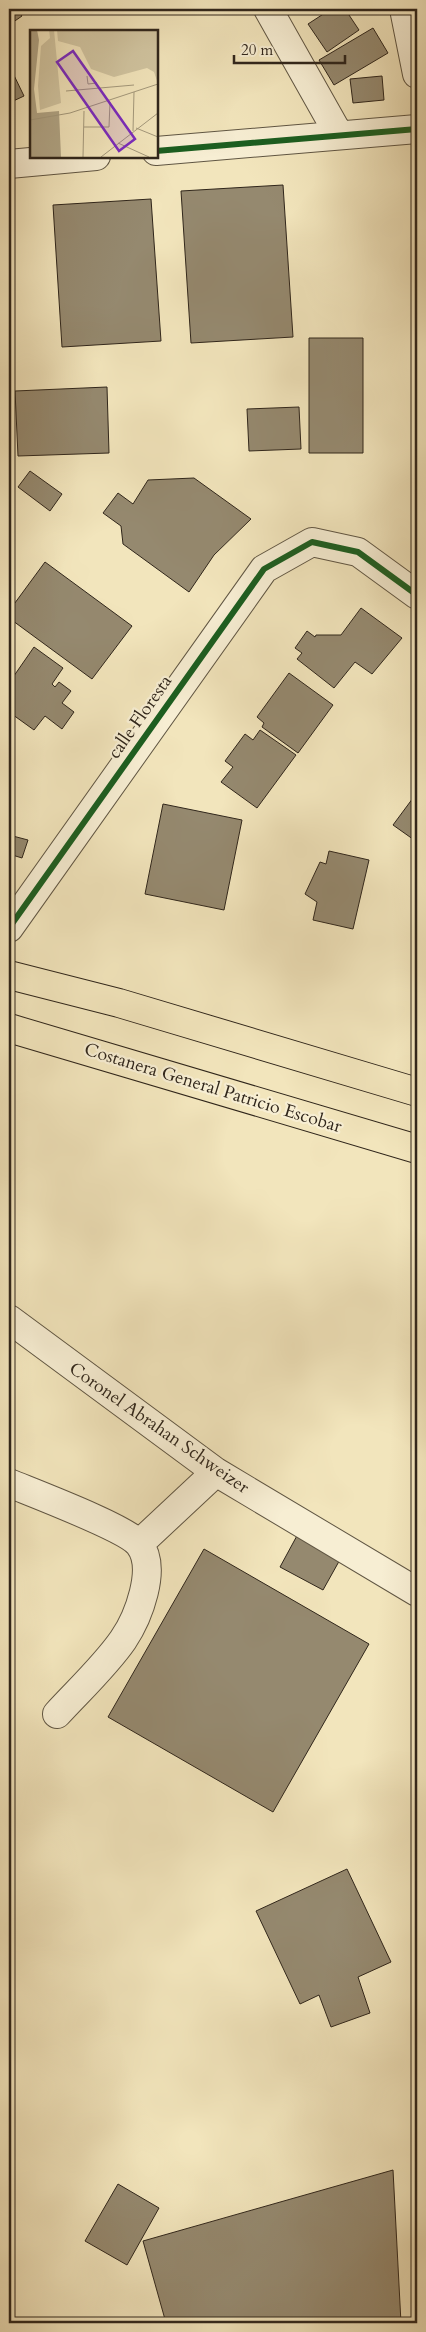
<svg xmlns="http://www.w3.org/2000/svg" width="426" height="2332" viewBox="0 0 426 2332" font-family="Cardo,serif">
<rect width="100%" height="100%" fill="#f2e5bc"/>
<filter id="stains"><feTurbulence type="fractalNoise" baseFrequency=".004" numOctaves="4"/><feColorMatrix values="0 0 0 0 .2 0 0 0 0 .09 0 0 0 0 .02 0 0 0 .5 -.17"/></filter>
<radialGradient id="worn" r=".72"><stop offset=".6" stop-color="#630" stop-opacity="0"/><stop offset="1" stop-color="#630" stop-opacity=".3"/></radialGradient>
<path fill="#95896f" stroke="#30261b" d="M9,9h8l5,7 -13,9z
M331,9h14l14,21 -32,22 -19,-28z
M373,28l15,25 -54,32 -15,-25z
M9,65l15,31 -15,7z
M382,76l2,24 -31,3 -3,-24z
M283,185l10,152 -102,6 -10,-152z
M151,199l10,142 -99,6 -9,-142z
M309,338h54v115h-54z
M107,387l2,66 -91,3 -3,-65z
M299,407l2,42 -52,2 -2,-42z
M30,471l32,23 -12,17 -32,-24z
M194,478l57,41 -37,36 -25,37 -66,-48 -2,-18 -18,-13 15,-20 15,11 15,-24z
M45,562l87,64 -40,53 -83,-61v-7z
M361,608l41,30 -30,36 -17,-12 -21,26 -37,-29 5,-6 -7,-5 12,-17 8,6 1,-2h25z
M34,647l29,21 -11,16 3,3 4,-5 12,9 -9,12 12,9 -12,17 -17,-13 -11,14 -25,-18v-29z
M289,673l44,32 -35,48 -36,-26 2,-4 -7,-6z
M260,730l36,25 -39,53 -36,-26 12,-15 -8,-6 20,-27 8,6z
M413,798l4,3v41l-24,-17z
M163,804l79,16 -18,90 -79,-16z
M9,835l19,5 -6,18 -13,-4z
M329,851l40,9 -16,69 -40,-9 4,-18 -12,-8 15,-32 6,2z
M299,1532l43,24 -19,34 -43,-23z
M204,1549l165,95 -96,168 -165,-95z
M347,1869l44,93 -33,15 12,36 -39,14 -12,-32 -19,9 -44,-93z
M393,2170l8,153h-235l-23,-82z
M118,2184l41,24 -32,57 -42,-24z"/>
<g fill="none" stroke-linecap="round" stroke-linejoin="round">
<defs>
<path id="minor" d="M268,9l71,126
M404,9l13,65
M156,151l261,-22
M9,164l87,-8
M9,928l255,-359 48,-27 46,10 59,43
M9,1319l207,153 201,120
M9,1483c24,10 117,45 130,61 19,24 -1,74 -16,96 -18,26 -45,51 -66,74
M139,1544l77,-72"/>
<path id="highway" d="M9,975l110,28 298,89
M9,1028l408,121"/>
</defs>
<use href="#minor" stroke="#605643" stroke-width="30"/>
<use href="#highway" stroke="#30261b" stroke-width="30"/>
<use href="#minor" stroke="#f7eed3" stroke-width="28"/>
<use href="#highway" stroke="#f2e5bc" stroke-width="28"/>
<defs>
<path id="cycleway" d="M156,151l261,-22
M9,928l255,-359 48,-27 46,10 59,43"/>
</defs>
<use href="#cycleway" stroke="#f7eed3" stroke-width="9"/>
<use href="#cycleway" stroke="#1b5e20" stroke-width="6"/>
</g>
<g text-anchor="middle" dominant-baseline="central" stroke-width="4.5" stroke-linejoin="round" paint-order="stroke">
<g font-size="18" fill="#30261b" stroke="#f7eed3">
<text transform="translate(140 717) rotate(-55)">calle Floresta</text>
<text transform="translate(213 1088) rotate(17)">Costanera General Patricio Escobar</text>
<text transform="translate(159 1428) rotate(35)">Coronel Abrahan Schweizer</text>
</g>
</g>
<g transform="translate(30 30)">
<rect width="128" height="128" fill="#f2e5bc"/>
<path d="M19,0h5l7,73 -21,7 -2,-24 3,-40 9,-8zM27,0h100v51l-3,-9 -7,-4 -33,9 -23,-8 -11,-22 -22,-6z" fill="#d1c5a1"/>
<path d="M0,0h7l2,10 -5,49 3,24 22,-2 2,46h-31z" fill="#b0a485"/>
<path fill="none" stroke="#a4997c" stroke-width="1" d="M57,46l1,8 9,-1M36,61l68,-6M0,90l40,-7 88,-29M54,97h25l1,-25M106,98l22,9M103,101l1,-39M88,113l31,14M53,127l1,-46M71,127l57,-44"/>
<path fill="#7b2cbf" fill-opacity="0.15" stroke="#7b2cbf" stroke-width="2.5" d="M43,21l62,88 -16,12 -62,-89z"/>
<rect width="128" height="128" fill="none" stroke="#30261b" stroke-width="2.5"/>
</g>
<rect width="426" height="2332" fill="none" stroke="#f2e5bc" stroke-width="30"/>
<rect x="10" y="10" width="406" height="2312" fill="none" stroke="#30261b" stroke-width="2.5"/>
<rect x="15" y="15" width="396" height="2302" fill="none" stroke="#30261b"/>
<path d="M234 55v8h111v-8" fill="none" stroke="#30261b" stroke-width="2.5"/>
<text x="241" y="55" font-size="15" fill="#30261b" stroke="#f7eed3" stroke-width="4" paint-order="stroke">20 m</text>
<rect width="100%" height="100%" filter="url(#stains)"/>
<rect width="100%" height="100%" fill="url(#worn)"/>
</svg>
